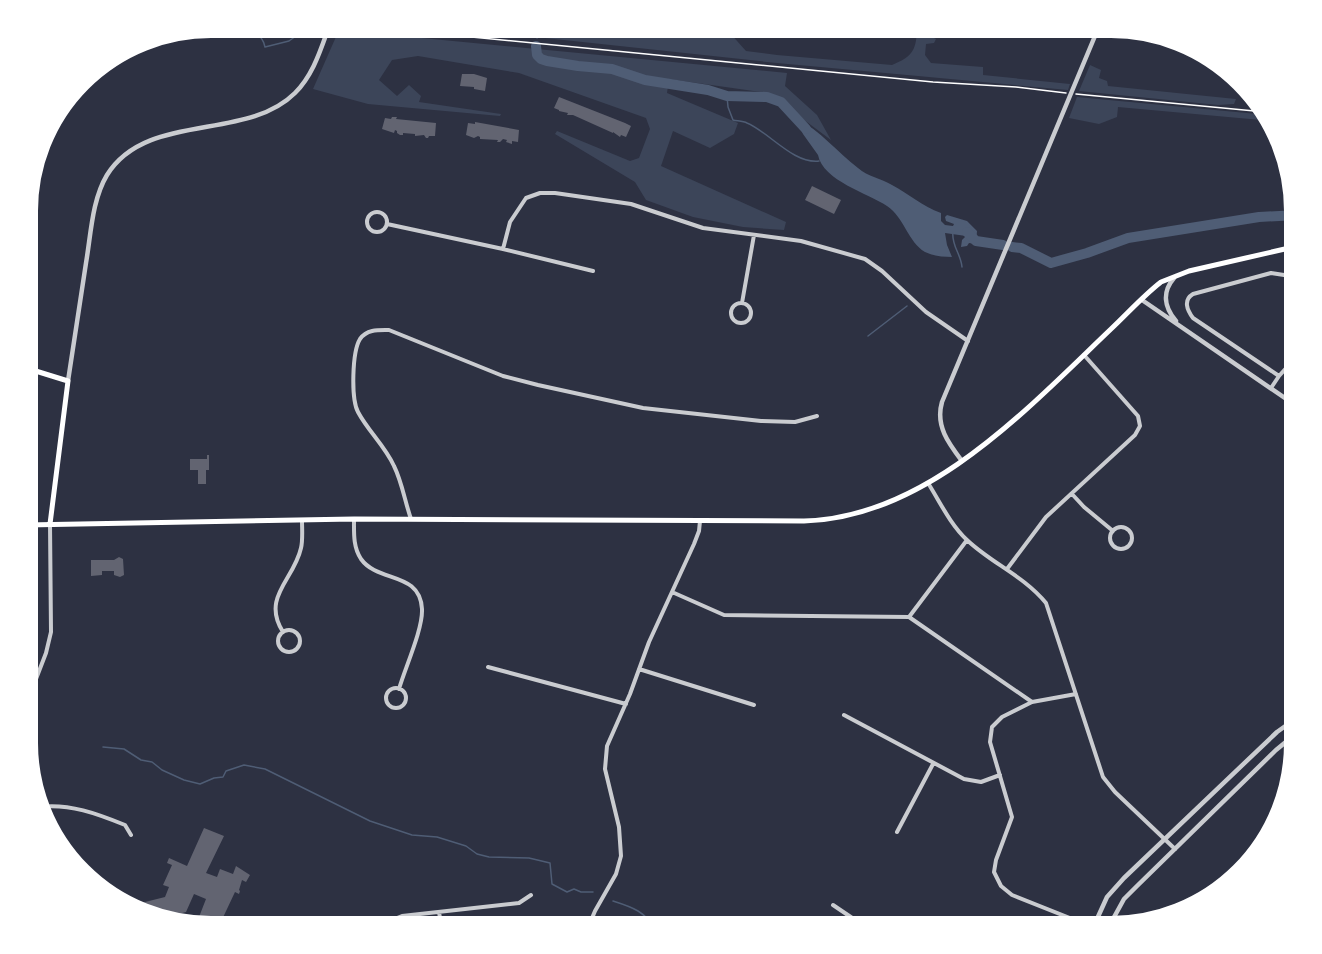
<svg xmlns="http://www.w3.org/2000/svg" width="1322" height="954" viewBox="0 0 1322 954" font-family="'Source Sans 3',sans-serif">
<rect width="100%" height="100%" fill="#2d3142"/>
<path fill="#3c4559" d="M416,24h259l54,8 17,19 31,4 115,10c19,-8 24,-13 25,-35l19,9 -2,4 -8,1 -1,11 6,8 52,4v8l87,9 -2,6 -291,-27z
M339,30l448,43 -2,13 32,29 14,25 -63,-47 -99,-14 -2,14 71,30 -4,11 -24,14 -37,-17 -12,35 125,56 -2,8 -41,-3 -50,-10 -47,-17 -11,-18 -80,-48 2,-3 73,30 9,-3 11,-29 -4,-11 -127,-45 -101,-17 -26,4 -13,20 18,16 12,-11 12,11 -2,6 82,12 -1,2 -132,-12 -55,-15z
M1090,65l11,5 -2,8 8,3 1,5 128,13 -2,5 -16,1 -139,-14z
M1077,97l191,18 5,6 -155,-14 -1,10 -18,7 -30,-6z"/>
<path fill="#4f5d75" d="M796,118c25,13 41,34 62,50 10,9 23,10 34,17 17,9 30,21 49,28v8l4,4 8,1 1,-2 -8,-3 -1,-4 2,-2 20,6 10,10 -1,13 -7,-1 -2,3 -6,1 1,-7 4,-4 -21,-3 2,12 5,12c-8,0 -19,-1 -27,-5 -17,-10 -21,-35 -38,-46 -19,-13 -64,-25 -69,-51l-15,-21z"/>
<g fill="none" stroke-linecap="round" stroke-linejoin="round">
<path stroke="#4f5d75" stroke-width="1.5" d="M216,24c17,6 44,-1 49,23l24,-6 14,-10 10,2 5,3 7,-3
M505,24l6,6 22,1 4,7
M727,96l1,11 5,13c4,1 10,1 14,3 22,9 46,41 72,38
M953,232c-2,13 8,22 9,35
M868,336l39,-30
M103,747l21,2 17,11 11,2 10,8 22,10 16,4 14,-6 9,-1 3,-6 18,-6 21,4 105,52 42,14 25,2 29,9 11,8 12,3 40,1 21,5 2,21 15,8 7,-3 7,3h12
M613,901c22,7 30,10 44,29"/>
<path stroke="#4f5d75" stroke-width="10" d="M536,46l1,9 4,4 6,2 31,5 34,3 33,11 63,10 19,6 40,1 14,5 25,27
M967,232l9,9 27,4
M1012,247l9,1 30,15 36,-10 41,-15 131,-21 39,-2"/>
</g>
<path fill="#626471" d="M462,74h12l13,4 -2,13 -11,-2v-2l-14,-1z
M559,97l66,26 6,3 -5,11 -5,-2 -1,2 -7,-5v1l-40,-18h-6l1,-2 -9,-2v-1l-5,-2z
M392,117h5l-1,2 40,4 -1,13h-6l-1,2h-2l-2,-3 -9,1v-2l-12,-1v2h-3l-3,-2v-2l-2,-1 -1,3 -12,-4 3,-11 6,1z
M475,122l44,8 -1,12 -6,-1v3l-6,-2 1,-2 -4,-1 -3,3h-3l1,-2 -18,-1v-2l-2,-1 -4,2 -8,-3 2,-12 7,1z
M812,186l29,14 -7,14 -29,-14z
M207,455h2v15h-3v14h-8v-14h-8v-11h17z
M119,557l4,2 1,16 -4,2 -6,-2v-4h-12v4l-11,1v-16h23z
M204,828l20,8 -18,37 11,4 3,-8 13,5 3,-8 14,9 -4,7 -4,-2 -3,10 1,1 -1,3 -4,-2 -16,34 -20,-9 7,-18 -12,-5 -8,18 -29,8 -17,-4 -15,-9 40,-10 4,-10 -6,-2 9,-20 -5,-2 2,-5 18,8z"/>
<g fill="none" stroke-linecap="round" stroke-linejoin="round">
<path stroke="#fff" stroke-width="1.5" d="M338,24l595,58 83,5 50,6
M1076,94l189,18"/>
<path stroke="#caccd0" stroke-width="4" d="M367 222a10 10 0 1 1 20 0a10 10 0 1 1-20 0Z
M387,224l116,25 90,22
M1290,248l2,6 6,2
M503,249l7,-27 16,-24 14,-5h15l76,11 72,24 98,13 64,18 17,12 44,41 42,29
M742,303l12,-68
M731 313a10 10 0 1 1 20 0a10 10 0 1 1-20 0Z
M1279,376l19,-21
M1271,388l8,-12 -86,-58c-6,-8 -10,-18 0,-24l78,-21 13,2 14,6
M928,483c12,19 22,41 39,57 24,23 57,36 79,63l57,174 12,15 60,57
M1072,494l12,13 29,24
M354,519c0,14 -1,28 7,40 17,24 59,12 61,50 1,20 -17,59 -23,80
M411,519c-6,-17 -9,-37 -17,-53 -9,-20 -26,-35 -36,-54 -7,-13 -6,-60 2,-73 7,-10 19,-9 29,-9l114,46 35,9 105,23 118,13 34,1 22,-6
M1110 538a11 11 0 1 1 22 0a11 11 0 1 1-22 0Z
M1007,569l39,-52 89,-82 5,-9 -2,-10 -54,-61
M672,592l52,23 185,2 58,-77
M909,617l123,85
M278 641a11 11 0 1 1 22 0a11 11 0 1 1-22 0Z
M283,632c-22,-35 11,-52 18,-84 2,-8 1,-19 1,-28
M488,667l138,37
M639,669l115,36
M386 698a10 10 0 1 1 20 0a10 10 0 1 1-20 0Z
M1076,694l-44,8 -30,15 -10,10 -2,15 22,75 -16,43 -2,12 7,14 11,9 88,35
M26,705l20,-52 5,-21 -1,-108
M844,715l120,64 17,3 19,-7
M39,807c30,-4 59,7 86,18l6,10
M897,832l36,-68
M833,905l37,25
M439,912l3,18
M367,930l35,-14 117,-13 12,-8
M587,930l8,-19 21,-37 5,-18 -2,-29 -14,-58 2,-23 23,-52 19,-52 45,-98 5,-13 1,-10"/>
<path stroke="#caccd0" stroke-width="4.5" d="M1174,278c-12,14 -10,29 2,43
M1142,300l156,107
M68,381c6,-39 12,-79 18,-118 5,-29 6,-63 21,-88 40,-64 139,-33 188,-82 19,-19 26,-45 35,-69
M962,461c-13,-17 -27,-35 -20,-59l158,-378
M1092,930l15,-33 17,-19 153,-146 21,-15
M1107,930l17,-31 13,-13 139,-136 22,-18"/>
<path stroke="#fff" stroke-width="5" d="M26,368l42,13 -18,143
M26,525l328,-6 450,2c123,-3 224,-113 307,-192 16,-15 32,-33 50,-47l28,-11 109,-25"/>
</g>
<path d="M0 0H1322V954H0ZM211 34H1111A177 177 0 0 1 1288 211V743A177 177 0 0 1 1111 920H211A177 177 0 0 1 34 743V211A177 177 0 0 1 211 34Z" fill="#fff" fill-rule="evenodd"/>
<path fill="none" stroke="#fff" stroke-width="8" d="M211 34H1111A177 177 0 0 1 1288 211V743A177 177 0 0 1 1111 920H211A177 177 0 0 1 34 743V211A177 177 0 0 1 211 34Z"/>
</svg>
